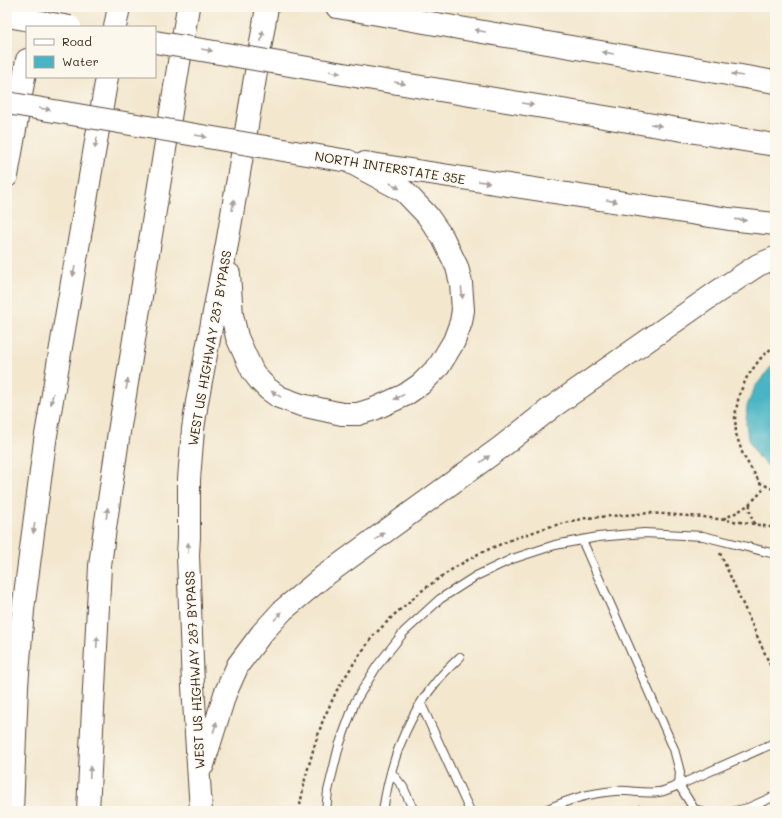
<svg xmlns="http://www.w3.org/2000/svg" width="782" height="818" viewBox="0 0 782 818" font-family="Mali,sans-serif">
<rect width="100%" height="100%" fill="#fbf7ec"/>
<filter id="ink" filterUnits="userSpaceOnUse"><feTurbulence type="fractalNoise" baseFrequency=".025" numOctaves="2"/><feDisplacementMap in="SourceGraphic" scale="8" xChannelSelector="R" yChannelSelector="G"/><feConvolveMatrix kernelMatrix="1 2 1 2 8 2 1 2 1" color-interpolation-filters="sRGB"/></filter>
<filter id="wash" filterUnits="userSpaceOnUse"><feTurbulence type="fractalNoise" baseFrequency=".012" numOctaves="4" result="noise"/><feDisplacementMap in="SourceGraphic" scale="16" xChannelSelector="R" yChannelSelector="G"/><feGaussianBlur stdDeviation="0.9" result="paint"/><feColorMatrix in="noise" values="0 0 0 0 0 0 0 0 0 0 0 0 0 0 0 0 0 1.4 0 .05"/><feComposite in="paint" operator="in"/></filter>
<g filter="url(#wash)">
<rect width="100%" height="100%" fill="#f3e7ce"/>
<path fill="#48b5c4" stroke="#427071" d="M775,363v109l-17,-15 -10,-18 -2,-16 1,-17 8,-19 15,-19z"/>
</g>
<g filter="url(#ink)">
<g fill="none" stroke-linecap="round" stroke-linejoin="round">
<defs>
<path id="service" d="M421,704l49,107
M391,772l12,15 11,24
M326,811l2,-20 11,-45 16,-44 22,-36 27,-34 36,-33 36,-23 36,-17 43,-14 43,-8 46,-4 59,3 72,18
M383,811c7,-47 23,-93 54,-130 7,-9 15,-16 23,-24
M543,811c25,-11 45,-18 72,-20 14,-1 29,3 44,1 7,-1 14,-5 20,-7l1,-13 -6,-23 -92,-209
M701,811l-7,-2 -15,-24 95,-42 1,2
M735,811l13,-3 27,-12"/>
<path id="secondary" d="M365,163l364,56 46,5
M7,176l20,-116
M229,274l3,41 5,22 8,18 8,17 7,9 8,8 11,8 22,8 41,9h16l16,-5 31,-14 16,-11 18,-18 15,-25 7,-19 2,-12 -2,-27 -4,-16 -14,-29 -16,-23 -23,-24 -56,-30
M203,765l22,-71 13,-29 24,-32 21,-23 41,-34 176,-128 51,-40 166,-116 41,-27 17,-7
M201,811l-8,-125 -5,-131 1,-18v-58l4,-50 4,-27 30,-158 40,-237"/>
<path id="motorway" d="M337,7l438,75
M115,27l4,-20
M361,77l414,68
M12,811l5,-125 6,-76 22,-169 62,-364
M88,811l12,-245 3,-24 16,-110 69,-425"/>
</defs>
<use href="#service" stroke="#574638" stroke-width="10"/>
<use href="#secondary" stroke="#574638" stroke-width="24"/>
<use href="#motorway" stroke="#574638" stroke-width="24"/>
<path stroke="#574638" stroke-width="2.5" stroke-dasharray="3 3" stroke-linecap="butt" d="M775,345l-15,14 -13,18 -8,18 -4,21 1,18 7,21 17,28 15,7
M750,504c-1,9 1,13 5,20
M723,519c22,-10 28,-15 43,-33
M720,553l55,123
M639,806l12,2 8,3
M299,811l6,-32 9,-32 9,-27 14,-30 17,-27 19,-27 22,-22 29,-25 30,-21 26,-15 33,-14 35,-12 38,-9 64,-5 53,4 45,6 27,5"/>
<use href="#service" stroke="#fff" stroke-width="8"/>
<use href="#secondary" stroke="#fff" stroke-width="22"/>
<use href="#motorway" stroke="#fff" stroke-width="22"/>
<defs>
<path id="secondary-bridge" d="M7,103l341,58"/>
<path id="motorway-bridge" d="M7,16l63,11
M155,42l206,35"/>
</defs>
<use href="#secondary-bridge" stroke="#574638" stroke-width="24" stroke-linecap="butt"/>
<use href="#motorway-bridge" stroke="#574638" stroke-width="24" stroke-linecap="butt"/>
<use href="#secondary-bridge" stroke="#fff" stroke-width="22"/>
<use href="#motorway-bridge" stroke="#fff" stroke-width="22"/>
</g>
<defs><path id="oneway-solid" d="M-6-.8H1V-3.2L6.5 0L1 3.2V.8H-6Z"/></defs>
<g fill="#a79f9a">
<use href="#oneway-solid" transform="translate(480 31) rotate(-170)"/>
<use href="#oneway-solid" transform="translate(262 36) rotate(-80)"/>
<use href="#oneway-solid" transform="translate(207 50) rotate(10)"/>
<use href="#oneway-solid" transform="translate(608 53) rotate(-170)"/>
<use href="#oneway-solid" transform="translate(335 72) rotate(10)"/>
<use href="#oneway-solid" transform="translate(737 75) rotate(-170)"/>
<use href="#oneway-solid" transform="translate(400 83) rotate(10)"/>
<use href="#oneway-solid" transform="translate(528 104) rotate(10)"/>
<use href="#oneway-solid" transform="translate(45 109) rotate(10)"/>
<use href="#oneway-solid" transform="translate(656 125) rotate(10)"/>
<use href="#oneway-solid" transform="translate(201 136) rotate(10)"/>
<use href="#oneway-solid" transform="translate(96 143) rotate(100)"/>
<use href="#oneway-solid" transform="translate(484 182) rotate(9)"/>
<use href="#oneway-solid" transform="translate(395 186) rotate(30)"/>
<use href="#oneway-solid" transform="translate(612 201) rotate(9)"/>
<use href="#oneway-solid" transform="translate(233 205) rotate(-80)"/>
<use href="#oneway-solid" transform="translate(741 220) rotate(6)"/>
<use href="#oneway-solid" transform="translate(74 271) rotate(100)"/>
<use href="#oneway-solid" transform="translate(462 293) rotate(84)"/>
<use href="#oneway-solid" transform="translate(127 384) rotate(-81)"/>
<use href="#oneway-solid" transform="translate(276 394) rotate(-149)"/>
<use href="#oneway-solid" transform="translate(399 397) rotate(154)"/>
<use href="#oneway-solid" transform="translate(52 399) rotate(100)"/>
<use href="#oneway-solid" transform="translate(485 459) rotate(-36)"/>
<use href="#oneway-solid" transform="translate(107 513) rotate(-82)"/>
<use href="#oneway-solid" transform="translate(34 528) rotate(98)"/>
<use href="#oneway-solid" transform="translate(380 536) rotate(-36)"/>
<use href="#oneway-solid" transform="translate(188 548) rotate(-87)"/>
<use href="#oneway-solid" transform="translate(278 616) rotate(-48)"/>
<use href="#oneway-solid" transform="translate(97 642) rotate(-87)"/>
<use href="#oneway-solid" transform="translate(215 727) rotate(-73)"/>
<use href="#oneway-solid" transform="translate(90 772) rotate(-87)"/>
</g>
</g>
<g text-anchor="middle" dominant-baseline="central" stroke-width="3" stroke-linejoin="round" paint-order="stroke">
<g font-size="13" fill="#3b2a1e" stroke="#fbf7ec">
<text transform="translate(390 167) rotate(9)">NORTH INTERSTATE 35E</text>
<text transform="translate(209 348) rotate(-80)">WEST US HIGHWAY 287 BYPASS</text>
<text transform="translate(194 670) rotate(-93)">WEST US HIGHWAY 287 BYPASS</text>
</g>
</g>
<rect width="782" height="818" fill="none" stroke="#fbf7ec" stroke-width="24"/>
<rect x="26" y="26" width="130" height="52" fill="#fbf7ec" stroke="#aea59a"/>
<rect x="34" y="39" width="20" height="6" fill="#ffffff" stroke="#aea59a"/>
<text x="62" y="46" font-size="12" fill="#3b2a1e">Road</text>
<rect x="34" y="56" width="20" height="12" fill="#48b5c4" stroke="#aea59a"/>
<text x="62" y="66" font-size="12" fill="#3b2a1e">Water</text>
</svg>
